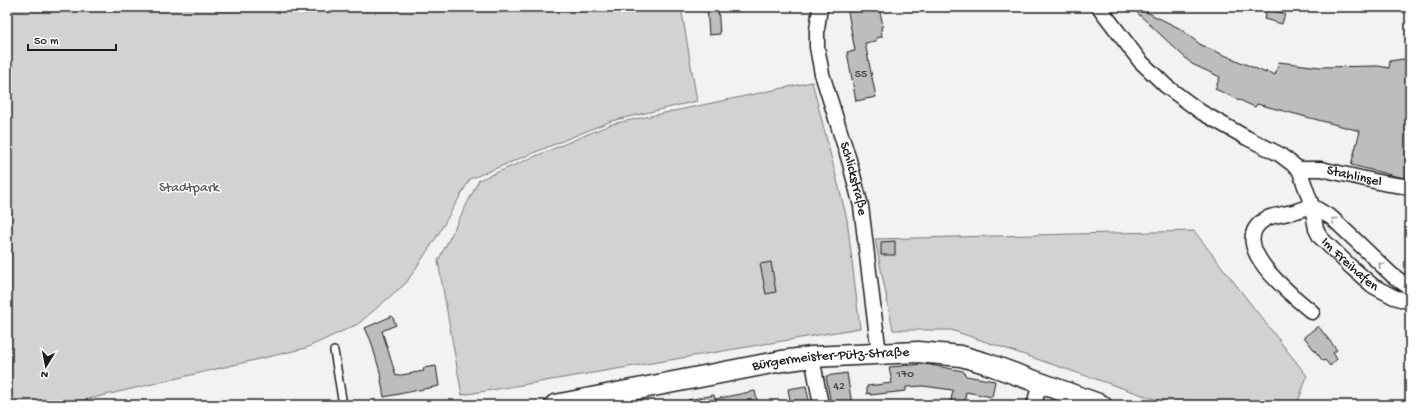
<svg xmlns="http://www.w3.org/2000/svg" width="1417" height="412" viewBox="0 0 1417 412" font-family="'Gochi Hand',sans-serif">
<rect width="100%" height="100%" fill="#f2f2f2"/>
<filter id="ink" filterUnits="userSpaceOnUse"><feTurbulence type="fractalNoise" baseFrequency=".025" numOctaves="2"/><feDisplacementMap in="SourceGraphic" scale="8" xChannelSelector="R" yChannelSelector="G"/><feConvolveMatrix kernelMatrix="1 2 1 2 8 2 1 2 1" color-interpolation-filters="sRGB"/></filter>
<g filter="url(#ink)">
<path fill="#d2d2d2" stroke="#777" d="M52,7h629l16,94 -86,20 -141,58 -34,59 -30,45 -48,41 -52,24 -243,57h-56v-395z
M812,82l35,137 13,109 -398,67 -24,-134 41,-81 133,-56z
M1194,231l113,145 -10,29h-125l-221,-75h-58l-18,-91z"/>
<path fill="#bdbdbd" stroke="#1c1c1c" d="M707,7h11l2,27 -11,1z
M849,7h30l4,19 -2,1 1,10 -6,1v3l-11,2 11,54 -20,4 -9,-49 8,-1 -7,-39 1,-1z
M1131,7h5l43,21 22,17 65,28v-2l9,4 4,-13 41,5 58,-1 11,2 1,-7 20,-3v119l-5,1 -10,-2 -44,-11 9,-34 -103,-27 -2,3 -40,-18 5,-12 -28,-13z
M1267,9l18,5 -3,10 -18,-5z
M895,241v14h-14v-13z
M771,262l5,30 -10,2 -6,-30z
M392,316l4,9 -14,6 14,45 28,-5 -1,-3 13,-2 3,20 -55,11 -3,-17 1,-1 -11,-38 -6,-13z
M1318,326l19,24 -4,3 4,6 -7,7 -5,-6 -2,1 -19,-24z
M925,364l38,7 3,5 29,5 -3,16 -26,-5 -2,13h-14l3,-15 -30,-4 -17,1v4l-36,4v-2l-3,1v-8l25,-3 -3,-16z
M847,373l5,32h-21l-5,-29z
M806,386l4,19h-19l-3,-16z
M755,391l3,14h-69l-1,-5 26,-5 1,4z"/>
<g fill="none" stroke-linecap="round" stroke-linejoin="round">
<defs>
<path id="service" d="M334,351l9,54"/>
<g id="minor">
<path id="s1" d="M820,7l-3,23v17l5,27 27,86 12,46 18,148"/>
<path d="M1099,7l41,54 26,25 35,26 46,26 32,16 20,15"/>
<path id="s2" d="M1299,169l13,37 4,23 4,8 30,29 23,20 21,11 16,5"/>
<path id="s3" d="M1299,169h22l62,14 27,4"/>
<path d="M1312,206c-8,2 -16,6 -24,7 -7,2 -17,2 -24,7 -38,25 29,76 48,92"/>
<path d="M1312,206l20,12 60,57 18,13"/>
<path d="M812,357l9,48"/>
<path d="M1034,405l6,-22"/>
</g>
<g id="secondary">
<path id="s4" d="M555,405l227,-44 30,-4 106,-5 43,4 24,7 116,42"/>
</g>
</defs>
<use href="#service" stroke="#1c1c1c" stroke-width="10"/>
<use href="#minor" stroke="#1c1c1c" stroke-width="17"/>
<use href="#secondary" stroke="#1c1c1c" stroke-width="23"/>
<use href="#service" stroke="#fff" stroke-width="7"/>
<use href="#minor" stroke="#fff" stroke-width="14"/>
<use href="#secondary" stroke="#fff" stroke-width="20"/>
</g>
<defs><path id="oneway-chevron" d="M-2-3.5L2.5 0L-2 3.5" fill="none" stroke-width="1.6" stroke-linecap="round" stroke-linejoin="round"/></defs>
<g stroke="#999">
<use href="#oneway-chevron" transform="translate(1334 220) rotate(-141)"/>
<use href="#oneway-chevron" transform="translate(1381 265) rotate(-135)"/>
</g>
</g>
<g text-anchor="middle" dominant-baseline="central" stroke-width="3" stroke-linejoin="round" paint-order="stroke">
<g font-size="12" fill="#444">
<text x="861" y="75">55</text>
<text x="905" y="375">170</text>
<text x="839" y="387">42</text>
</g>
<g font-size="14" fill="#1c1c1c" stroke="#fff">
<text stroke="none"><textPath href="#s3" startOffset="56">Stahlinsel</textPath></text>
<text stroke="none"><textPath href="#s1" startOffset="177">Schlickstraße</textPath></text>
<text stroke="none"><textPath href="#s2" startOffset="112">Im Freihafen</textPath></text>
<text stroke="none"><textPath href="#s4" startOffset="280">Bürgermeister-Pütz-Straße</textPath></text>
</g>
<g font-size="14" fill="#5c5c5c" stroke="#fff">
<text x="189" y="188">Stadtpark</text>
</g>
</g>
<rect width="1417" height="412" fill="none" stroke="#fff" stroke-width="24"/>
<rect x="12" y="12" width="1393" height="388" fill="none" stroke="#1c1c1c" stroke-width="1.5" filter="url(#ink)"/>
<g transform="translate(46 366) rotate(190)" stroke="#ffffff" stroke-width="3" paint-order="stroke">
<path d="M0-3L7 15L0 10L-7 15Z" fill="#1c1c1c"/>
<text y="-6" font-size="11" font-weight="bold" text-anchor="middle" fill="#1c1c1c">N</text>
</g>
<path d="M28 44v6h88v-6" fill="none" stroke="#1c1c1c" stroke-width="2"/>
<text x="34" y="44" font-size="12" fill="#1c1c1c" stroke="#ffffff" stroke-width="3" paint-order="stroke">50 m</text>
</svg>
